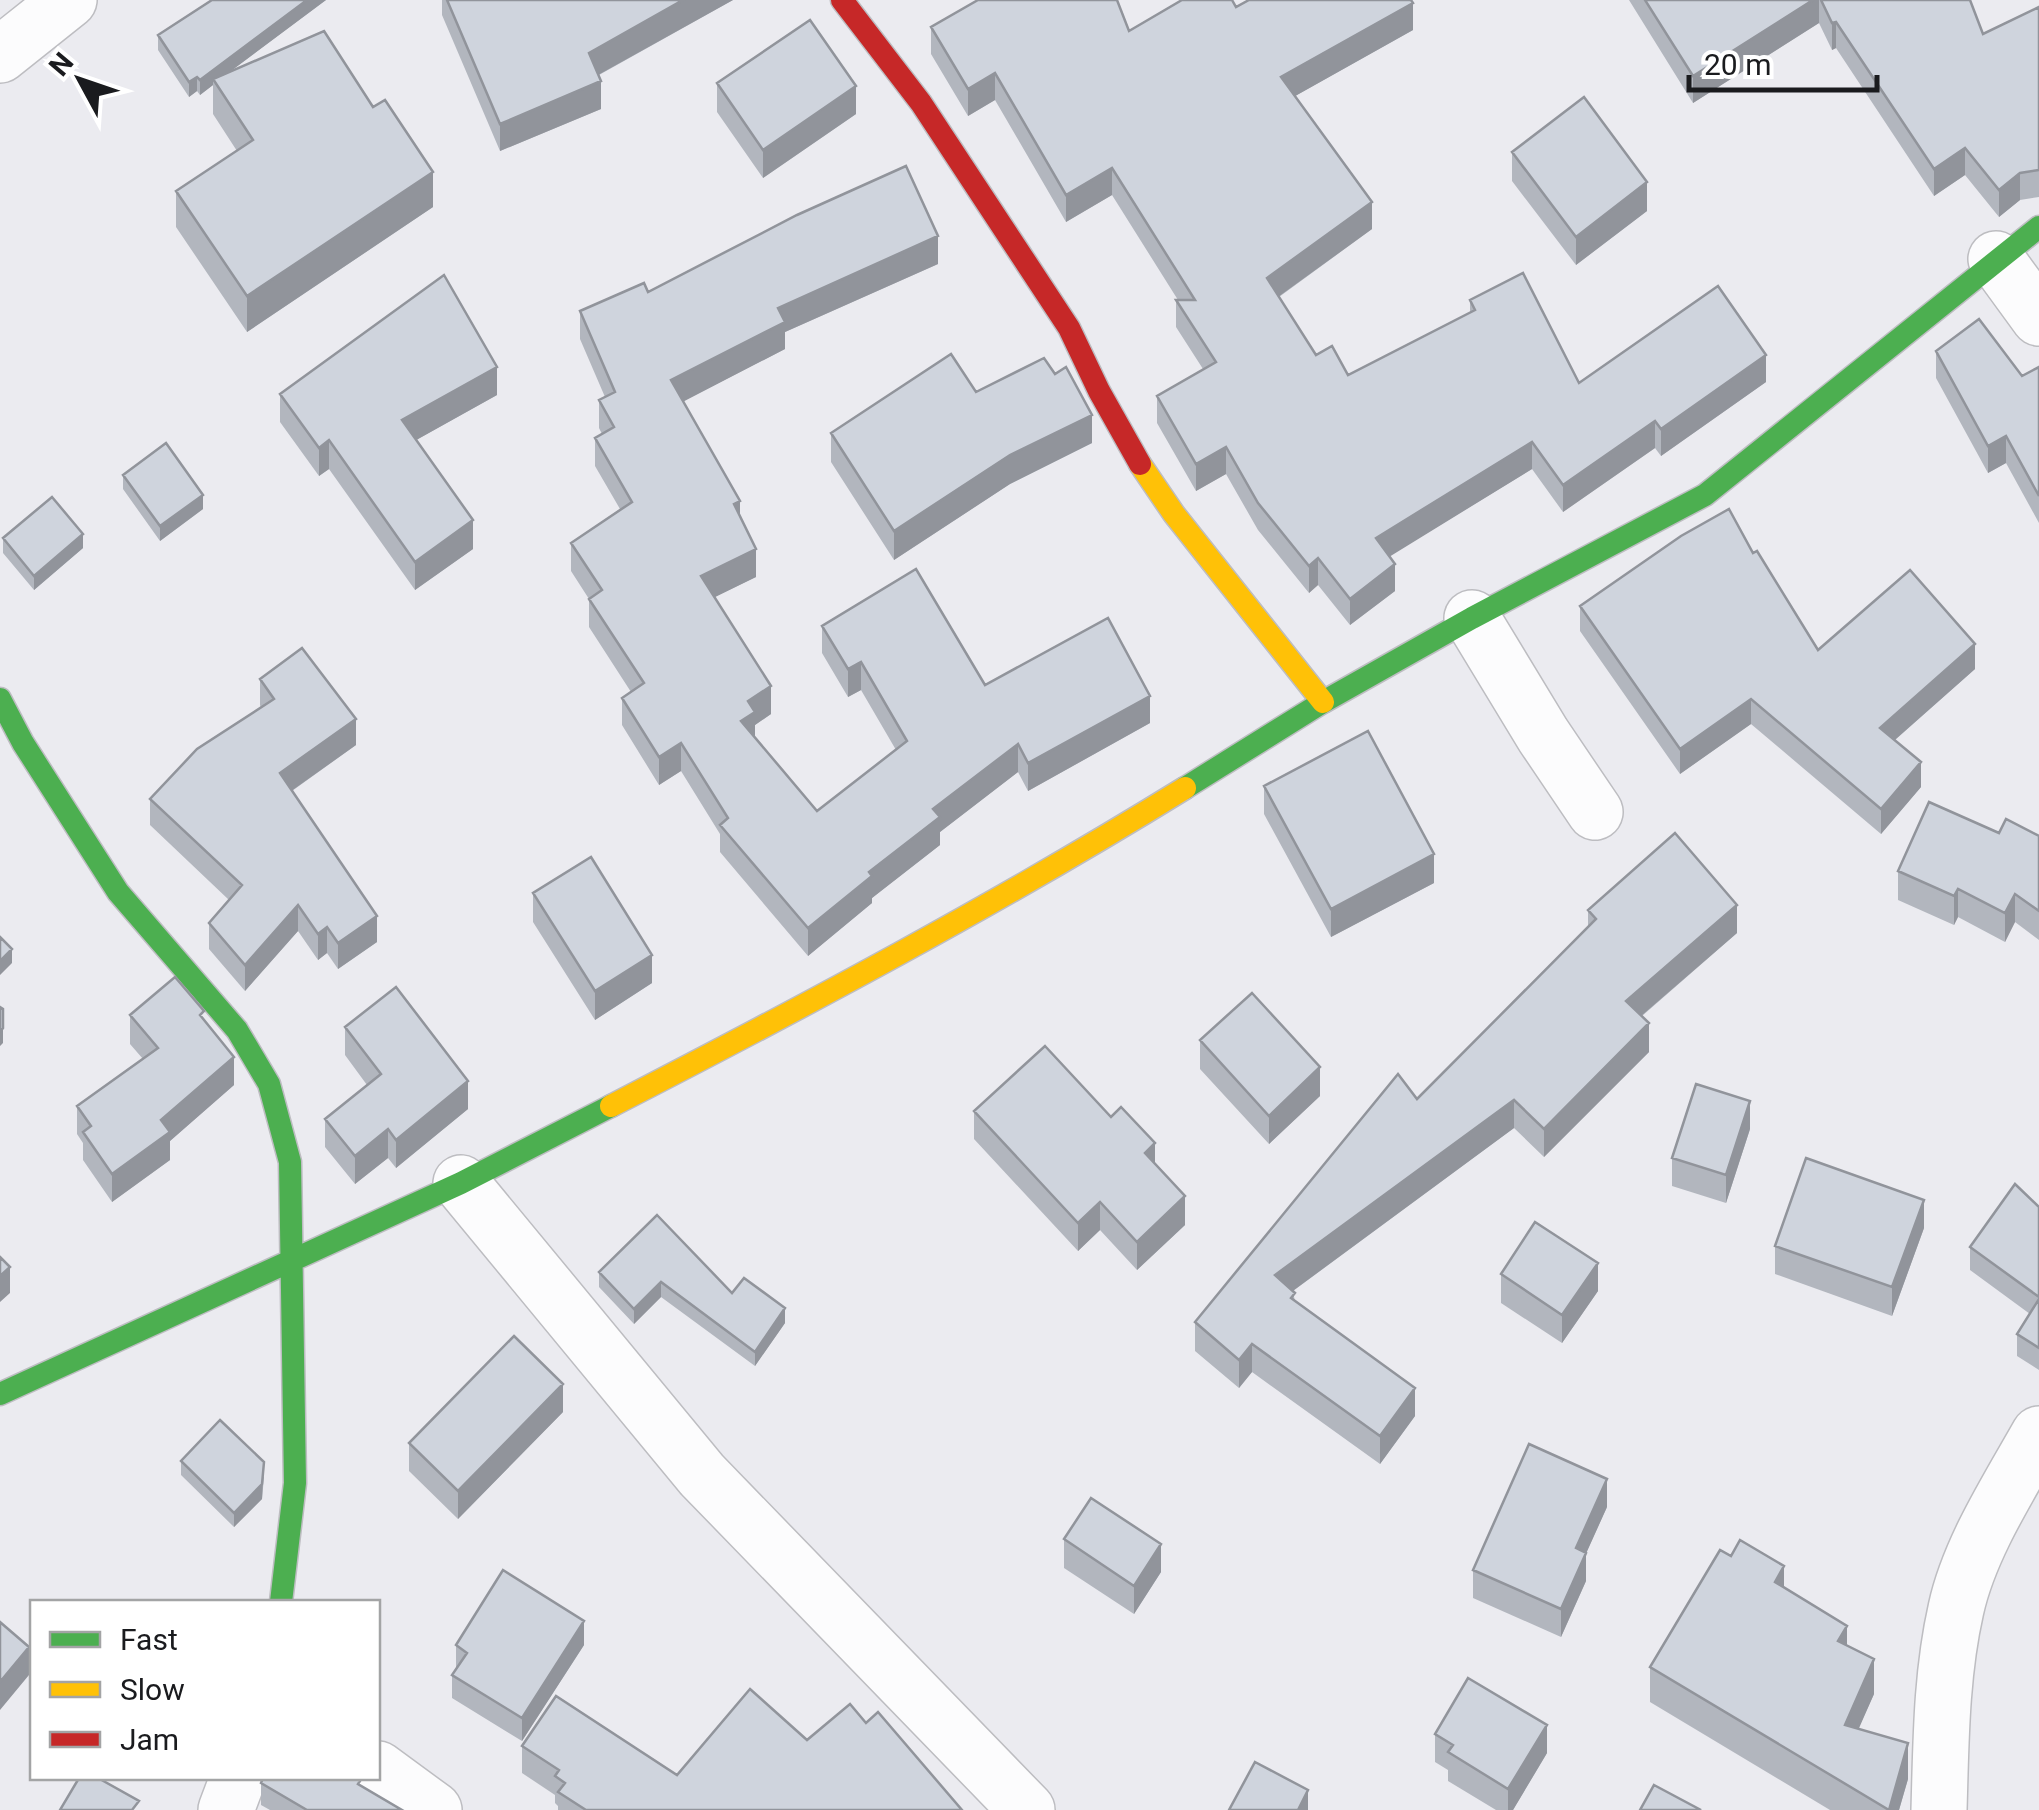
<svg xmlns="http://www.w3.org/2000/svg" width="2039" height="1810" viewBox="0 0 2039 1810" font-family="Roboto,sans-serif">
<rect width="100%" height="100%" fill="#ebebf0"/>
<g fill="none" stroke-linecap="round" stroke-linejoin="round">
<defs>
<path id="street" d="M0,55l69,-55
M1996,259l43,59
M1472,618l71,117 52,77
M461,1183l241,292 325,335
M378,1769l56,41
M226,1810l12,-32
M1939,1810c2,-68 2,-135 17,-201 13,-60 53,-122 83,-175"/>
<path id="fast" d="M0,699l23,44 95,149 119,138 32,54 21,78 5,321 -14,119
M1185,788l138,-86 149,-84 233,-123 334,-268
M0,1394l461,-211 150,-77"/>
<path id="slow" d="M1140,464l34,50 149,188
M611,1106c194,-100 388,-203 574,-318"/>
<path id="jam" d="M842,0l79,103 148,225 30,63 41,73"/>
</defs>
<use href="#street" stroke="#bdbdc1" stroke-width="58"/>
<use href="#fast" stroke="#bdbdc1" stroke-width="25"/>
<use href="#slow" stroke="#bdbdc1" stroke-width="25"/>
<use href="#jam" stroke="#bdbdc1" stroke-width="25"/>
<use href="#street" stroke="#fcfcfd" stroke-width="55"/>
<use href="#fast" stroke="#4caf50" stroke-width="22"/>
<use href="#slow" stroke="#ffc107" stroke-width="22"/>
<use href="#jam" stroke="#c62828" stroke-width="22"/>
</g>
<path fill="#b2b6be" d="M212,0h114l-94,70 201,137 -186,125 -71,-105v-36l61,-40 -24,-37v-29l-13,10 -3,-4 -8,6 -31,-47v-15z
M442,0h291l-134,75 2,34 -101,42 -58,-136z
M1629,0h341l13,34 56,-27v190l-19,3 -21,17 -34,-42 -31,21 -98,-148 -4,2 -13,-27 -126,80z
M1236,7l177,23 -118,66 77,133 -93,68 37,58 32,20 122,-62v-13l109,83 187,-1 -105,74 -6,-8 -92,64 -31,-43 -143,87 6,35 -45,34 -32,-40 -9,8 -51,-63 -32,-56 -30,17 -39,-68v-27l46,-27 -27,-42v-27h2l-66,-105 -46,27 -71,-122 -27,16 -37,-62v-27l198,4z
M717,83l139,31 -93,64 -46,-66z
M1512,152l135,59 -71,54 -64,-84z
M938,264l-153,68v17l-102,52 57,115 16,61 -42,20 57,117 -16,11v12l62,74 79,-61 -35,-60 -13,7 -26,-44v-27l163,59 165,38 -122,68 -10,-19 -78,60v13l-68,53v5l-64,53 -88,-104v-18l-39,-63 -22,14 -37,-60v-27l9,-6 -42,-65v-28l-18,-28v-28l49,-34 -25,-43v-28l7,-4 -3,-6v-28l6,-3 -25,-58v-28l68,-19z
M1936,351l86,25 17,-9v156l-33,-60 -18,10 -52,-95z
M1055,374l37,69 -82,41 -116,76 -63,-98v-29l145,-41z
M280,394l217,1 -81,45 57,109 -58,41 -86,-121 -10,7 -39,-54z
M123,475l80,34 -43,32 -37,-52z
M3,538l80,10 -49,42 -31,-37z
M1753,553l65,97 157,19 -80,71 26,47 -40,47 -130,-110 -71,50 -100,-143v-25z
M260,679l96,66 -64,46 85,151 -39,27 -11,-16 -9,7 -20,-29 -53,60 -36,-42v-26l20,-23 -79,-75v-26l111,-91 -1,-3z
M1264,786l170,97 -103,54 -67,-123z
M1999,833l40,3v104l-24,-18 -10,20 -47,-25 -4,8 -56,-25v-29z
M533,893l119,90 -57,37 -62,-98z
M1588,910l149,23 -95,83 7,36 -105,105 -30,-29 -221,163 2,11 120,114 -35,48 -128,-92 -13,16 -44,-37v-29l393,-396z
M130,1015l74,5 30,65 -64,56v19l-58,42 -29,-42v-17l-6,-9v-28l66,-47 -13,-15z
M345,1027l123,82 -72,59 -8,-10 -33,26 -30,-37v-28l42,-34 -22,-30z
M1200,1040l120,56 -51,48 -69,-75z
M974,1111l181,53 30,61 -48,45 -37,-40 -22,21 -104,-112z
M1750,1129l-24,74 -54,-17v-28z
M2039,1207v163l-22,-14v-22l13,-20 -60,-44v-23z
M1924,1228l-32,88 -117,-42v-28z
M599,1272l133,21 53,30 -30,43 -94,-69 -27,27 -35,-37z
M1501,1274l97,17 -36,52 -61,-40z
M563,1412l-105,107 -49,-48v-28z
M181,1461l83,16 -2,22 -28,28 -53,-52z
M1607,1507l-21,46v28l-25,56 -88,-39v-28z
M1064,1539l97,33 -27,42 -70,-46z
M1784,1588l63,58 27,48 -16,35 50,50 -9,31h-69l-180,-108v-35z
M456,1645h128l-62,96 -70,-43v-23l4,-6z
M866,1723l96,87h-404v-4l-3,-3v-8l-33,-22v-27l155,29 130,-35z
M1435,1734l112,19 -34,57h-17l-48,-29v-11l-13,-8z
M261,1783l99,2 42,25h-132l-9,-5z"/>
<path fill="#91949b" d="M307,0h19l-111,83 -2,-4v6l-13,10v-15z
M683,0h50l-144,80v-27z
M1813,0h6v23l-126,80v-27z
M1413,3v27l-132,74v-27z
M1836,22v26l-4,2v-27z
M995,73v27l-27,16v-27z
M197,77v14l-8,6v-15z
M601,81v28l-101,42v-27z
M856,86v28l-93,64v-28z
M1965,148v27l-31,21v-27z
M1112,168v27l-46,27v-27z
M433,172v35l-186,125v-36z
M2020,173v27l-21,17v-27z
M1647,182v29l-71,54v-28z
M1372,202v27l-105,76v-27z
M938,236v28l-153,68v17l-114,59v-28l107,-72z
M1766,355v27l-105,74v-27z
M497,367v28l-95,53v-28z
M1092,415v28l-82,41 -116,76v-29l116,-76z
M1655,421v27l-92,64v-27z
M2006,436v27l-18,10v-27z
M329,440v29l-10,7v-28z
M1532,442v27l-156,96v-27z
M1226,447v27l-30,17v-27z
M203,495v14l-43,32v-15z
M740,501v28l-6,-25z
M473,520v29l-58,41v-28z
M83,534v14l-49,42v-14z
M756,549v28l-55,27v-28z
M1318,558v27l-9,8v-27z
M1395,564v27l-45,34v-26z
M1975,644v25l-95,84v-25z
M861,662v28l-13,7v-28z
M771,686v28l-16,11v15l-14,-19 7,-20z
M1150,696v27l-122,68v-28z
M1751,699v25l-71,50v-25z
M356,719v26l-76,54v-26z
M681,743v28l-22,14v-28z
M1018,744v28l-78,60v13l-68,53v5l-64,53v-28l61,-56 64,-63z
M1921,762v25l-40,47v-25z
M1434,854v29l-103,54v-28z
M1958,889v28l-4,8v-29z
M2015,894v28l-10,20v-29z
M298,905v26l-53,60v-26z
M1737,905v28l-111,96v-28z
M377,916v26l-39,27v-26z
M327,927v26l-9,7v-26z
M12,949v14l-12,12v-14z
M652,955v28l-57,37v-29z
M1649,1023v29l-105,105v-28z
M3,1028v15l-3,3v-14z
M234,1057v28l-64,56v19l-58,42v-28l49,-54z
M1320,1067v29l-51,48v-28z
M468,1081v28l-72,59v-28z
M1514,1100v28l-239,176v-29z
M1750,1101v28l-24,74v-28z
M388,1129v29l-33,26v-28z
M1155,1143v28l-10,-18z
M1185,1196v29l-48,45v-28z
M1924,1200v28l-32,88v-29z
M1100,1202v28l-22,21v-28z
M1598,1263v28l-36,52v-28z
M10,1267v26l-10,9v-26z
M661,1282v15l-27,27v-15z
M785,1308v15l-30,43v-14z
M1252,1344v28l-13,16v-28z
M563,1384v28l-105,107v-28z
M1415,1388v28l-35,48v-28z
M264,1462l-2,37 -28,28v-14z
M1607,1479v28l-31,69v-28z
M1161,1544v28l-27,42v-28z
M1586,1553v28l-25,56v-28z
M1784,1566v35l-9,-19z
M584,1621v24l-62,96v-23z
M1847,1626v35l-9,-20z
M29,1647v28l-29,35v-28z
M1874,1659v35l-29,66v-35z
M1547,1725v28l-34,57h-5v-21z
M1908,1743v36l-9,31h-10z
M1308,1790v20h-10z"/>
<path fill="#cfd4dd" stroke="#91949b" stroke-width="2.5" d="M212,0h95l-107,80 -3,-3 -8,5 -31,-47z
M447,0h236l-94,53 12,28 -101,43z
M978,0h139l12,31 53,-31h50l4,7 13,-7h162l2,3 -132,74 91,125 -105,76 49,77 16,-9 16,29 127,-65 -5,-10 53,-27 56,110 139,-97 48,69 -105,74 -6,-8 -92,64 -31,-43 -156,96 19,26 -45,35 -32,-41 -9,8 -51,-63 -32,-56 -30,17 -39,-68 59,-34 -40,-62h19l-83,-132 -46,27 -71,-122 -27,16 -37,-62z
M1645,0h168l-120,76z
M1821,0h149l13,34 56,-27v163l-19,3 -21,17 -34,-42 -31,21 -98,-147 -4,1z
M810,20l46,66 -93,64 -46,-67z
M324,31l49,76 12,-7 48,72 -186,124 -71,-105 77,-51 -40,-61z
M1584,97l63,85 -71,55 -64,-85z
M906,166l32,70 -160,72 7,14 -114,58 69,121 -6,3 22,45 -55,27 70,110 -23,15 7,11 -14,9 76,90 90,-70 -46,-79 -13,7 -26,-43 94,-57 69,116 123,-67 42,78 -122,67 -10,-19 -85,65 7,8 -71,55 3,4 -64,52 -88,-103 8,-7 -47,-75 -22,14 -37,-59 22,-15 -55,-84 13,-9 -31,-47 61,-41 -37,-64 19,-11 -15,-27 16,-8 -35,-81 64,-28 4,9 149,-77z
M444,275l53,92 -95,53 71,100 -58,42 -86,-122 -10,8 -39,-54z
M1979,319l43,57 17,-9v129l-33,-60 -18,10 -52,-95z
M951,354l25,38 68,-34 11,16 11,-7 26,48 -82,40 -116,76 -63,-98z
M166,443l37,52 -43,31 -37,-51z
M52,497l31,37 -49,42 -31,-38z
M1729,509l24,44 4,-2 61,99 92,-80 65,74 -95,84 41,34 -40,47 -130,-110 -71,50 -100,-143 101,-70z
M302,648l54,71 -76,54 97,143 -39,27 -11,-16 -9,7 -20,-29 -53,60 -36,-42 33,-38 -92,-86 47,-50 77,-50 -14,-20z
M1368,731l66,123 -103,55 -67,-123z
M1929,802l70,31 7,-14 33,17v75l-24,-17 -10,19 -47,-24 -4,7 -56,-25z
M1675,833l62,72 -111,96 23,22 -105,106 -30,-29 -239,175 20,18 -4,5 124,90 -35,48 -128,-92 -13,16 -44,-38 203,-248 19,25 179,-180 -8,-9z
M591,857l61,98 -57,36 -62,-98z
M0,937l12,12 -12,12z
M175,977l29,34 -4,4 34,42 -73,63 9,12 -58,42 -29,-42 8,-6 -14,-20 81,-58 -28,-33z
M396,987l72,94 -72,59 -8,-11 -33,27 -30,-37 56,-45 -36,-47z
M1252,993l68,74 -51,49 -69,-76z
M0,1007l3,2v19l-3,4z
M1045,1046l66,71 10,-10 34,36 -10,10 40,43 -48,46 -37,-40 -22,21 -104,-112z
M1696,1084l54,17 -24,74 -54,-17z
M1806,1158l118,42 -32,87 -117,-41z
M2015,1184l24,23v90l-69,-50z
M657,1215l75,78 12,-15 41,30 -30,44 -94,-70 -27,27 -35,-37z
M1535,1222l63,41 -36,52 -61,-41z
M0,1257l10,10 -10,9z
M2039,1299v49l-22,-14z
M514,1336l49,48 -105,107 -49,-48z
M220,1420l44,42 -2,22 -28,29 -53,-52z
M1529,1444l78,35 -31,69 10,5 -25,56 -88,-39z
M1091,1498l70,46 -27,42 -70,-47z
M1740,1540l44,26 -9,16 72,44 -9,15 36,18 -29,66 63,18 -19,67 -239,-143 70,-117 11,6z
M503,1570l81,51 -62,97 -70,-43 15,-22 -11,-8z
M0,1622l29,25 -29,35z
M1468,1678l79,47 -39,64 -60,-37 5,-7 -18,-11z
M750,1689l57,51 43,-36 16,19 12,-11 84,98h-376l-28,-18 7,-9 -10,-7 4,-6 -37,-24 34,-50 121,79z
M1255,1762l53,28 -10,20h-69z
M79,1778h19l41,23 -7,9h-72z
M263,1778h91l6,3 -2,3 44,26h-95l-46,-27z
M1654,1785l47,25h-61z"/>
<rect x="30" y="1600" width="350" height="180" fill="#ffffff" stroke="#a3a4a5" stroke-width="2.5"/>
<rect x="50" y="1632" width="50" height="15" fill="#4caf50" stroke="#a3a4a5" stroke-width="2.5"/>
<text x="120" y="1650" font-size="30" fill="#1a1b1e">Fast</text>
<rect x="50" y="1682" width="50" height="15" fill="#ffc107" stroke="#a3a4a5" stroke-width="2.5"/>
<text x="120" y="1700" font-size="30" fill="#1a1b1e">Slow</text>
<rect x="50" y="1732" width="50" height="15" fill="#c62828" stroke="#a3a4a5" stroke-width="2.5"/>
<text x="120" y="1750" font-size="30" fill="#1a1b1e">Jam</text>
<g transform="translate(80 80) rotate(310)" stroke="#ffffff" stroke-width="8" paint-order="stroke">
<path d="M0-8L18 38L0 25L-18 38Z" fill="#1a1b1e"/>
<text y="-15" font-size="28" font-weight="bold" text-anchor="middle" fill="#1a1b1e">N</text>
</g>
<path d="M1689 75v15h188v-15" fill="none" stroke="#1a1b1e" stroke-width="5"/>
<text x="1704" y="75" font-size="30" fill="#1a1b1e" stroke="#ffffff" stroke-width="8" paint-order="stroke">20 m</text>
</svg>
